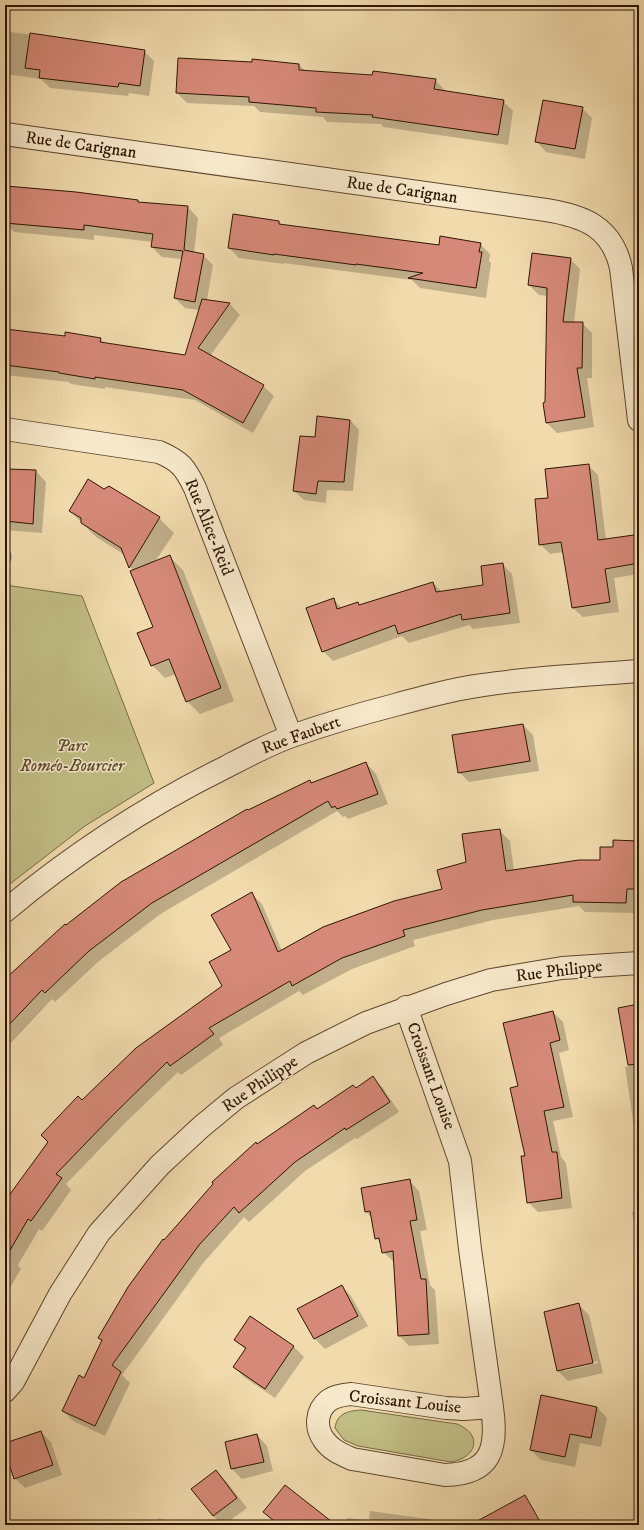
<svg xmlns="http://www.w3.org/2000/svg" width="644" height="1530" viewBox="0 0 644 1530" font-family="'IM FELL DW Pica',serif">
<rect width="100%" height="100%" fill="#f1dbad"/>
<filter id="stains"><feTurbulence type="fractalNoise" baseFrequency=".005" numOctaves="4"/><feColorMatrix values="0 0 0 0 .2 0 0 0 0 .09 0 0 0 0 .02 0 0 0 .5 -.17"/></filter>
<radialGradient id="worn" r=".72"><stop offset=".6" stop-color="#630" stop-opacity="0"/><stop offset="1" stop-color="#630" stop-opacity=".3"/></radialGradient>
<path fill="#c1be85" stroke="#786a44" d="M5,585l77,11 72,187 -69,43 -79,61z
M361,1410l96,14c27,11 19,34 -6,38l-93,-16 -14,-6 -9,-12c2,-15 13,-17 26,-18z"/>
<path fill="#9bbbad" stroke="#6f7969" d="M5,546c9,6 7,16 0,23z"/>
<path fill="#0003" fill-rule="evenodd" d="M5,26l6,6 133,19 10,10 -5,35 -20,-3 -1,3 -78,-8 -9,-9 -36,-5z
M299,65l7,6 129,9 10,10v2l58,9 10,10 -5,34 -125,-18 -2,-3 -54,-2 -4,-5 -63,-5 -6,-6 -67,-3 -10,-10z
M582,108l10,10 -7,41 -39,-7 -10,-11z
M5,187l71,6 62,8 1,2 49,4 10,11 -4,35 9,2 10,10 -6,35 23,4 10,11 -30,41 53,30 11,10 -21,37 -58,-33 -90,-13v2l-34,-5 -2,-2 -64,-7v-45l61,7 34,2 6,5 80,12 13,-46 -14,-2 -10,-10 7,-39 -20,-2 -10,-10 1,-5 -59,-7v5l-80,-8 -9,-8z
M279,222l3,3 158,21 40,-2 10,10 -1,7 2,2 -5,35 -66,-10 -8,-8 -128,-17v1l-45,-6 -10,-10z
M570,259l10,10 -6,54h8l10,10v45h-5l7,49 -37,6 -10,-10 -1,-20 2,-107 -9,-1 -10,-10z
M350,420l9,10 -6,61 -26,-1 -1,13 -22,-3 -10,-9 22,-52z
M588,465l10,10 8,65 28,-4 5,5v33l-25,4 5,34 -36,5 -10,-9 -9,-56 -14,2 -10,-10 9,-45z
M9,470l27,1 10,11 -4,51 -37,-3v-56l4,1z
M104,490l55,28 15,15 -19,29 15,-5 13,13 51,131 -34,13 -13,-13 -11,-27 -11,4 -13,-13 2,-37 -20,-57 -4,-4 -5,-12 -29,-18 -26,-26z
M502,564l10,10 8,49 -47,6 -4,-4 -60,18 -7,-7 -69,25 -10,-10 10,-52 9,9 16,-5 3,3 72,-23 9,9 43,-6z
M523,725l10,10 6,36 -70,11 -10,-10z
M366,763l10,11 12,30 -40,15 -3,-3 -2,1 -6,-6 -175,102 -63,48 -44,41 -3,-3 -41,44 -2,-2 -4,5v-65l61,-55 182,-115 61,-30 3,3z
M499,830l11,11 4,30 87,-10 13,-13 25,-6v57h-2l-1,14 -51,-1 -6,-6 -86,14 -80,20 2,6 -63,23 -49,26 -4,-4 -80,47 4,7 -42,30 -3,-3 -54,52 -58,60 5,6 -29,41 -3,-2 -21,36 3,4 -14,24 -2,-2v-88l77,-101 142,-116 8,-36 20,-56 10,10 20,47 161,-61z
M639,1005v152l-3,-27 -2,-3 -9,-60 4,-1 -10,-57z
M553,1012l10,10 6,28 -10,3 14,64 -20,4 8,36 5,6 6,45 -34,4 -10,-10 -2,-45 -7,-70z
M373,1078l10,10 16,24 -42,27 -2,-1 -50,33 -56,51 -5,-5 -40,45 -82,113 8,8 -25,53 -32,-15 -10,-10 22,-32 17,-38 -3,-3 65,-97 93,-96z
M409,1180l10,11 8,39 -7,1 10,54 5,5 4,54 -30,2 -10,-11 -5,-73 -11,-10 -1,-8 -6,-6 -4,-20 -6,-6z
M639,1211v35l-7,-34z
M341,1286l10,10 17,30 -43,23 -10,-10 -16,-30z
M579,1305l10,10 14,58 -35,8 -10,-10 -13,-59zM598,1361v2l-34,8v-2z
M251,1317l43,30 10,10 -29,41 -31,-21 -10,-10 12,-17 -11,-10z
M597,1407l10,11 -6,29 -21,-4 -5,24 -34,-7 -10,-10z
M41,1432l10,10 11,33 -37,13 -10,-10 -10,-29v-5z
M257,1435l10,11 6,25 -31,8 -10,-10 -6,-26z
M216,1471l10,10 21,27 -23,17h-1l-10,-9z
M370,1511l95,13 1,1h-120l1,-7 22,2z
M157,1518l24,7h-18z"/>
<path fill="#d68978" stroke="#2e1504" d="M30,33l115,17 -5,36 -21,-3 -1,4 -79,-9 1,-8 -15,-2z
M178,58l74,4v-3l47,5v6l73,5 1,-4 63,8 -2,10 70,11 -6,35 -126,-18 1,-2 -57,-3v-4l-67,-6v-5l-73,-4z
M543,100l40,7 -8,42 -40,-7z
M6,186l70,6 62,8v2l50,4 -4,44 20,4 -9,48 -21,-4 9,-47 -32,-4 2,-13 -69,-9v5l-79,-7z
M233,214l46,7v3l160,21 1,-9 41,7 -2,9h3l-6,36 -68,-10 15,-5 -67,-9v1l-82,-11v1l-46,-7z
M532,253l39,5 -8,64h20l-1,46h-5l8,49 -39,6 -3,-20 2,-1 2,-114 -19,-3z
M202,299l28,4 -32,45 66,37 -21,38 -60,-33 -88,-13v2l-36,-6v-1l-54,-7v-36l60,7v-4l36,6 -1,4 85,13z
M317,416l33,4 -6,62 -26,-1 -2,13 -23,-3 7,-55 15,1z
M589,464l9,76 36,-5 5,28 -34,6 5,33 -38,6 -11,-66 -22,3 -4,-46 13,-1 -3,-29z
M8,469l28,1 -3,54 -28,-3v-48l3,1z
M88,479l16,10 5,-3 51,31 -31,51 -8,-20 -40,-25v-5l-12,-7z
M170,555l51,133 -35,14 -17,-43 -18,7 -14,-33 16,-6 -23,-56z
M503,563l7,50 -48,7 -1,-6 -63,20 -3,-9 -73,27 -16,-44 28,-10 3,11 21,-7 1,3 74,-23 3,10 47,-7 -2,-19z
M523,724l7,37 -72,12 -6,-38z
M366,762l12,32 -41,15 -2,-3 -3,2 -4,-7 -176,102 -63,48 -44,42 -3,-3 -37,39v-50l60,-55 1,1 55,-43 126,-73 1,1 62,-30 1,3z
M500,829l6,42 73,-11h21v-13h13v-7l26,1v48h-12l-1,14 -53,-1v-7l-91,15 -79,20 2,6 -63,22 -50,28 -2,-5 -81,47 5,6 -44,32 -3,-4 -53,52 -58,60 6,4 -31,43 -3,-2 -23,40v-58l43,-59 -7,-7 37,-39 4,4 54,-52 86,-62 -13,-24 22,-12 -20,-35 41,-23 26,60 45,-25 71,-26 48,-12 -5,-19 29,-8 -4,-28z
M639,1004v60l-11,1 -10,-57z
M553,1011l7,29 -10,3 14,64 -20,4 8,41h5l5,46 -35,5 -6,-47h4l-15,-68 8,-2 -15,-63z
M373,1076l17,26 -44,28 -1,-2 -50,34 -56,51 -5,-6 -35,38 -87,120 9,7 -26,54 -33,-15 17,-36 5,3 18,-38 -4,-2 30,-51 35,-48 1,1 49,-56 -1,-2 44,-40 1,2 57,-39 3,4 36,-24 3,3z
M410,1179l7,41 -7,1 11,58h5l3,55 -31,2 -5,-85 -11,2 -3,-15 -4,1 -5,-28 -5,1 -4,-24z
M342,1285l16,31 -44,23 -17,-30z
M579,1303l14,60 -36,8 -13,-59z
M250,1316l44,30 -29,43 -32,-22 13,-19 -12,-8z
M541,1395l56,12 -6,31 -21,-4 -5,23 -35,-7z
M41,1431l12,34 -39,14 -9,-27v-9z
M257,1434l7,28 -33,7 -6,-27z
M216,1470l21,28 -24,18 -22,-27z
M285,1485l51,40h-57l-16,-13z
M525,1495l17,30h-72z"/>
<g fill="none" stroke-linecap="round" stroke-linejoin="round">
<defs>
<path id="minor" d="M5,134l541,76c38,6 66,17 75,58l18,152
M5,429l154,23c21,9 26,15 36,36l96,248
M5,911c67,-56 142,-105 221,-144 21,-11 43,-23 66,-31 34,-12 68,-22 103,-31 29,-8 58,-16 88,-20 52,-8 104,-10 156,-14
M406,1007l54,154 10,88 22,158
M5,1391l8,-9 47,-88 39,-61 61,-68 41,-38 35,-29 70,-45 60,-30 80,-29 45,-14 71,-12 77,-5
M351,1394l95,14 18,1 28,-2c6,41 0,67 -47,68l-93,-16c-11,-5 -21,-9 -28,-19 -9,-12 -8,-29 4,-39 6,-5 15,-6 23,-7z"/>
</defs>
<use href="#minor" stroke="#5f462e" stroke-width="24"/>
<use href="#minor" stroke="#f6e8ca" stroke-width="22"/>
</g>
<g text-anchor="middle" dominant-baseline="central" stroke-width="3" stroke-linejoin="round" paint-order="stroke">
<g font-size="17" fill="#2e1504" stroke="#f6e8ca">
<text transform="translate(81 145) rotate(8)">Rue de Carignan</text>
<text transform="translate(402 190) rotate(8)">Rue de Carignan</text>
<text transform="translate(209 527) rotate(68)">Rue Alice-Reid</text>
<text transform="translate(301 735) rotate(-20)">Rue Faubert</text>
<text transform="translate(559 971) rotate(-7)">Rue Philippe</text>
<text transform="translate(431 1076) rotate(70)">Croissant Louise</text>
<text transform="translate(260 1084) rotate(-34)">Rue Philippe</text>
<text transform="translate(405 1402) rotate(6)">Croissant Louise</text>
</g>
<g font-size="17" font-style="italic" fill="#5a482b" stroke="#f6e8ca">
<text x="72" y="746">Parc<tspan x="72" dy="20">Roméo-Bourcier</tspan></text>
</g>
</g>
<rect width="644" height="1530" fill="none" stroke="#f1dbad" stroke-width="20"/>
<rect x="6" y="6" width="632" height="1518" fill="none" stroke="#2e1504" stroke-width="2"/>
<rect x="10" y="10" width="624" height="1510" fill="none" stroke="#2e1504"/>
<rect width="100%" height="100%" filter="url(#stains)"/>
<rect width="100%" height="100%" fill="url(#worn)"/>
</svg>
